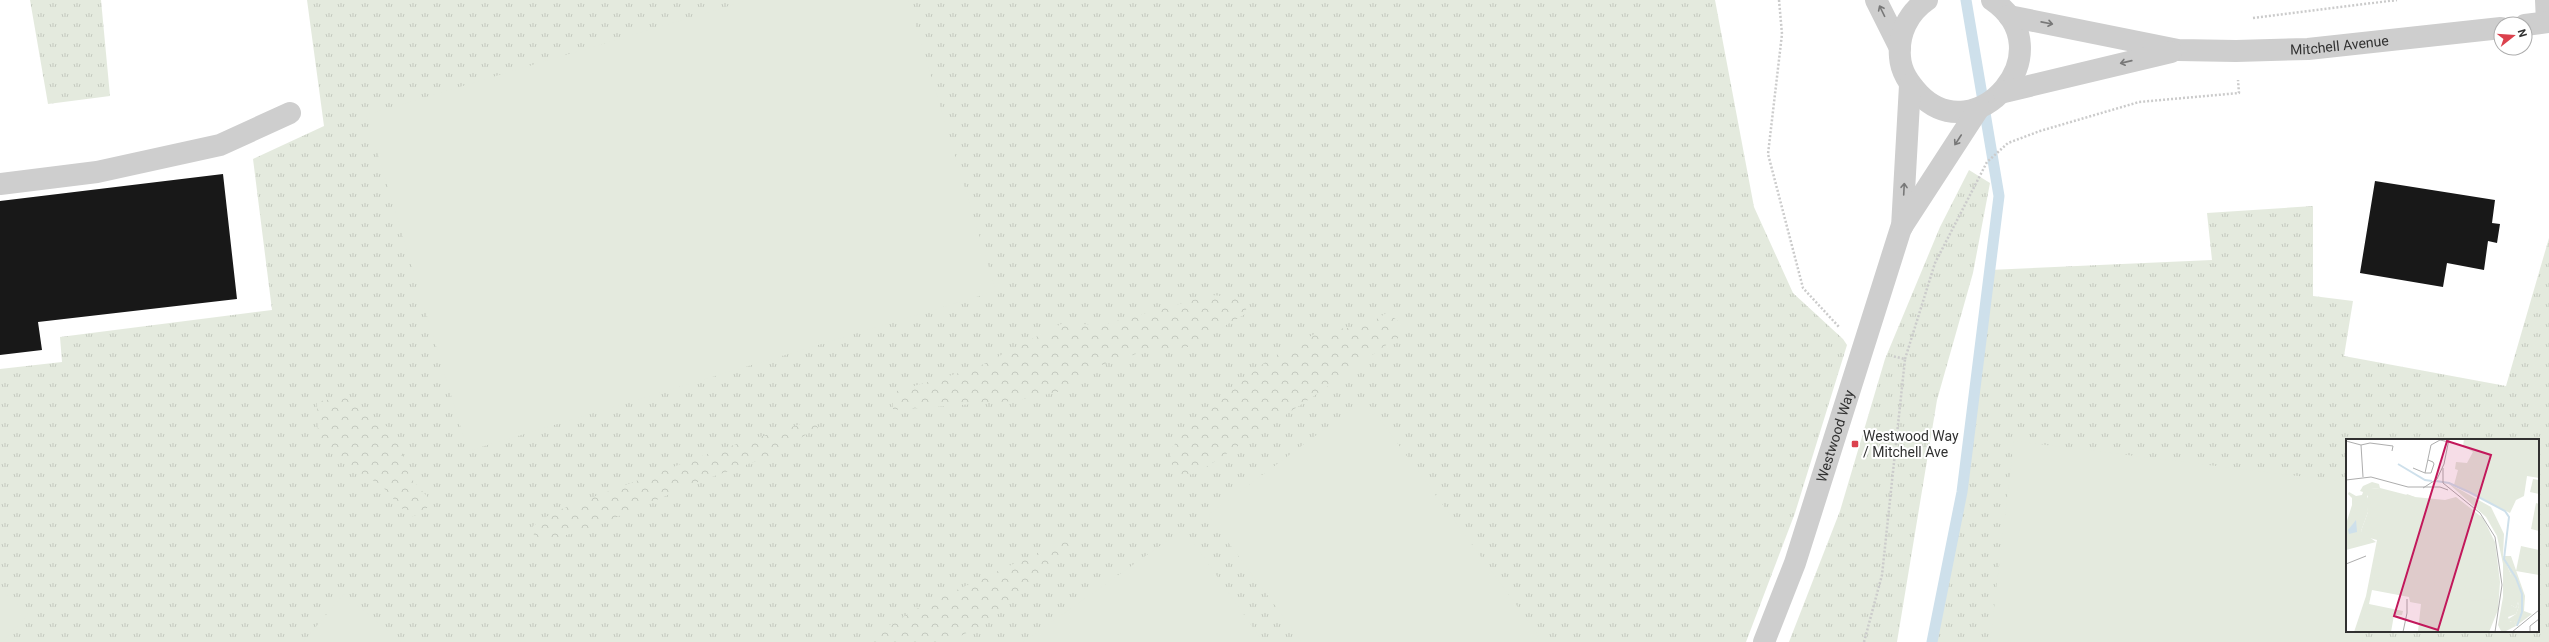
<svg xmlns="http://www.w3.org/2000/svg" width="2549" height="642" viewBox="0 0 2549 642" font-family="Roboto,sans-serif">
<defs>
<pattern id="grass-tufts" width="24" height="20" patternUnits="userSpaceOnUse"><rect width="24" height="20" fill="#e4eade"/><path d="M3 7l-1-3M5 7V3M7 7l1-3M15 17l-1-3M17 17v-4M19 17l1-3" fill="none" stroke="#c4c9bf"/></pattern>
<pattern id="forest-crowns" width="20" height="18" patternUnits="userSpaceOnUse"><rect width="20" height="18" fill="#e4eade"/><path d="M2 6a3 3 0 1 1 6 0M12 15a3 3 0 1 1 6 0" fill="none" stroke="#c4c9bf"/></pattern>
</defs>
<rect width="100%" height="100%" fill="#fff"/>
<path fill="url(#grass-tufts)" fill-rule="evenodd" d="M30,0h71l9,96 -62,8z
M307,0h1408l39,207 39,86 50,46 4,6 -52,168 -49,129h-1746v-273l62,-7 -2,-25 212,-27 -19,-151 71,-33z
M1969,170l21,13 -17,90 -36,127 -40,242h-108l51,-131 45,-152 55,-132z
M2313,206v90l40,5 -9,55 162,30 43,-148v404h-617l30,-150 27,-222 223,-10 -5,-47zM2347,440h191v191h-191z"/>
<path fill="url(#forest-crowns)" d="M1212,295l31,3 4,15 -59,34 -52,7 -47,15 -22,21 -53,11 -121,9v-18l83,-24 87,-45 39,2z
M1388,312l13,12v13l-9,4 -78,55 -117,77 -15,3 -10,-10 -2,-16 25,-30 74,-61 51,-28 45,-5z
M345,396l52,38 12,42 22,25 -7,12 -14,4 -29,-32 -31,-18 -32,-32 -1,-33z
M807,422h7l4,6 -53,30 -67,24 -102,44 -53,16 -9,-6 -1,-10 21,-14 164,-62z
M1061,542l11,1 1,8 -9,7 -16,8 -63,58 -37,18h-87l59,-35z"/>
<path fill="#e4eade" d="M749,0h159l88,291 -528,160 -102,-336z
M1365,399l174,237 -8,6h-229l-94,-127z
M2014,441l333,41v149h16l-1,11h-372z
M1184,529l79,113h-240z
M0,589l28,25 -25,28h-3z
M344,594l57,48h-98z"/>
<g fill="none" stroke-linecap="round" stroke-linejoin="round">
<path stroke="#cee0eb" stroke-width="11" d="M1932,642l30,-150 37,-296 -33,-196"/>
</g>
<path fill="#181818" d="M223,174l14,125 -199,23 4,28 -42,5v-154z
M2375,181l120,19 -3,23 8,1 -3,19 -9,-2 -4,29 -37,-7 -4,24 -83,-14z"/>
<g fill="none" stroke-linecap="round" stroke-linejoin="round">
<path stroke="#cbcbcb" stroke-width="2.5" stroke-dasharray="2 2" stroke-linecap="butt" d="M1779,0l3,34 -14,120 35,134 36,39
M2253,18l144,-18
M1905,359l30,-96 52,-101 21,-19 32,-12 99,-29 100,-9 -1,-13
M1868,434l27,8
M1864,642l18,-67 23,-216 -13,-3"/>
<g stroke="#cecece" stroke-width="22">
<path d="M1876,0l24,48"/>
<path d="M1927,0c-19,13 -29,34 -27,57 1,15 9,26 19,37 57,59 147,-43 73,-94"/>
<path d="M2546,0l1,22"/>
<path id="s1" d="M2009,16l169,34 58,1 72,-2 193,-21"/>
<path d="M2525,25l24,-3"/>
<path d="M2004,92l167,-40"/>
<path d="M0,184l97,-12 123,-27 70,-32"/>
<path d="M1902,227l8,-142"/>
<path id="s2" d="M1764,642l31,-79 106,-335 78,-120"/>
</g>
</g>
<defs><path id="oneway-shaft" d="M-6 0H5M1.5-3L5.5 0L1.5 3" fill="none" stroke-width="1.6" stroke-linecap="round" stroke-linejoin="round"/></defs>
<g stroke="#787878">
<use href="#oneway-shaft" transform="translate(1882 11) rotate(-116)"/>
<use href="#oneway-shaft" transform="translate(2047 23) rotate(11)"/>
<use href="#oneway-shaft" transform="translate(2126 62) rotate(167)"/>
<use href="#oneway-shaft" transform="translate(1958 140) rotate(123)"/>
<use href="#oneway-shaft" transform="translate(1904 189) rotate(-87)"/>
</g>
<rect fill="#db414d" stroke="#fff" stroke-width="1.5" x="1851" y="440" width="8" height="8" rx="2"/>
<g text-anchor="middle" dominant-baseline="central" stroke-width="4" stroke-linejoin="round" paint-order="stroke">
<g font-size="14" fill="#313131" stroke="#fff">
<text stroke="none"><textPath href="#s1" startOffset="334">Mitchell Avenue</textPath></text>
<text stroke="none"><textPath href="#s2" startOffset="218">Westwood Way</textPath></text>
</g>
<g font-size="14" fill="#313131" stroke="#fff" text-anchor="start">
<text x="1863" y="436">Westwood Way<tspan x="1863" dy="16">/ Mitchell Ave</tspan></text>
</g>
</g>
<g transform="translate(2346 439)">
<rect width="193" height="193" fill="#fff"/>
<path d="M118,0h75v39l-12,-2 -3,20 -8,4 -6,13 -56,-28 4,-15 -3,-1 1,-7 11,1 6,-11 -10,-6zM102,44l43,24 13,27 -1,22 8,19v30l5,3 2,-6 1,4 -3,8 -8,3 2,5 4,-2 2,6 -10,5h-5l-3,-6 5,-28v-33l-6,-28 -11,-19zM34,49l35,9 30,3 11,-3 27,21 12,24 5,40 -2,28 -9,22h-83l12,-1 3,-27 -11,-2 -1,-5 -37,-7 -3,14 34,7 -1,4h-8l-3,17h-37l12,-36 11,-56 -11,-3 -5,-6 7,-19 -2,-10 4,-13z" fill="#e4eade"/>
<path d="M187,7h6v27l-9,-1zM26,43l7,2 1,4 -9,1v5l-4,2 1,16 -7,19 15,11 -30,8v-26l6,-19v-7l-4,-4 1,-2 7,4 6,-1 1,-3 -3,-1 3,-5zM61,55l8,3 -5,1 -3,10 -4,-8zM108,115l7,22 5,12 -8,-9zM157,117h8l14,40 -1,15 8,3 -16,12 -2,-5 -6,1 -1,-2 9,-6 3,-8 -1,-4 -2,6 -5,-3v-30z" fill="#e4eade"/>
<path d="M131,24l43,19 -11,24 -43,-19zM187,40l6,1v14l-9,-2zM190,64l3,1v27l-8,-2zM124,85l4,13 -20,7 -4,-13zM136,98l6,17 -28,9 -5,-17zM33,105h25v41h-26zM175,107l18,4v25l-23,-4zM63,115h26l-1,40h-25zM143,123l4,37 -22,2 -5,-36zM117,153l21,32 -12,8h-13l-17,-27zM21,167l24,5 -4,21h-25z" fill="#e4eade"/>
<path d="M10,81l1,12 -8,2 -1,-4z" fill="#cee0eb"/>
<path fill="none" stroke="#cee0eb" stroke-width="2" d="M52,25l27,16 7,1M90,42l13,2 20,9 36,19 4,6 -5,42 12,19 6,16v18l-5,14"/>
<path fill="none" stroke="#adadad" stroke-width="1" d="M0,2l15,4 2,32M15,6l9,-2 23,3 -1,5M67,29l12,5 6,-28 9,-5 9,2M97,29v15l37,30 15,24 7,48 -7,47M79,34h6l3,-9 -1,-2 -5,-2M0,41l25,-3 37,10h32l8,3M77,49l14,-9 7,-15 5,-25M0,54v14M0,125l20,-8M57,193l4,-19v-14M166,193l27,-22M184,193v-6l9,-7"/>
<path fill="#c2185b" fill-opacity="0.15" stroke="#c2185b" stroke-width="2" d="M101,2l44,14 -53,175 -44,-14z"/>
<rect width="193" height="193" fill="none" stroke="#313131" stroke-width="2"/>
</g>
<g transform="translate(2513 36) rotate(73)"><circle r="19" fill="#ffffff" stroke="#adadad"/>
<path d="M0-3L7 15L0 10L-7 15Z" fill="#db414d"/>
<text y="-6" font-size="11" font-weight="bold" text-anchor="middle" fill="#313131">N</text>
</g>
</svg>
